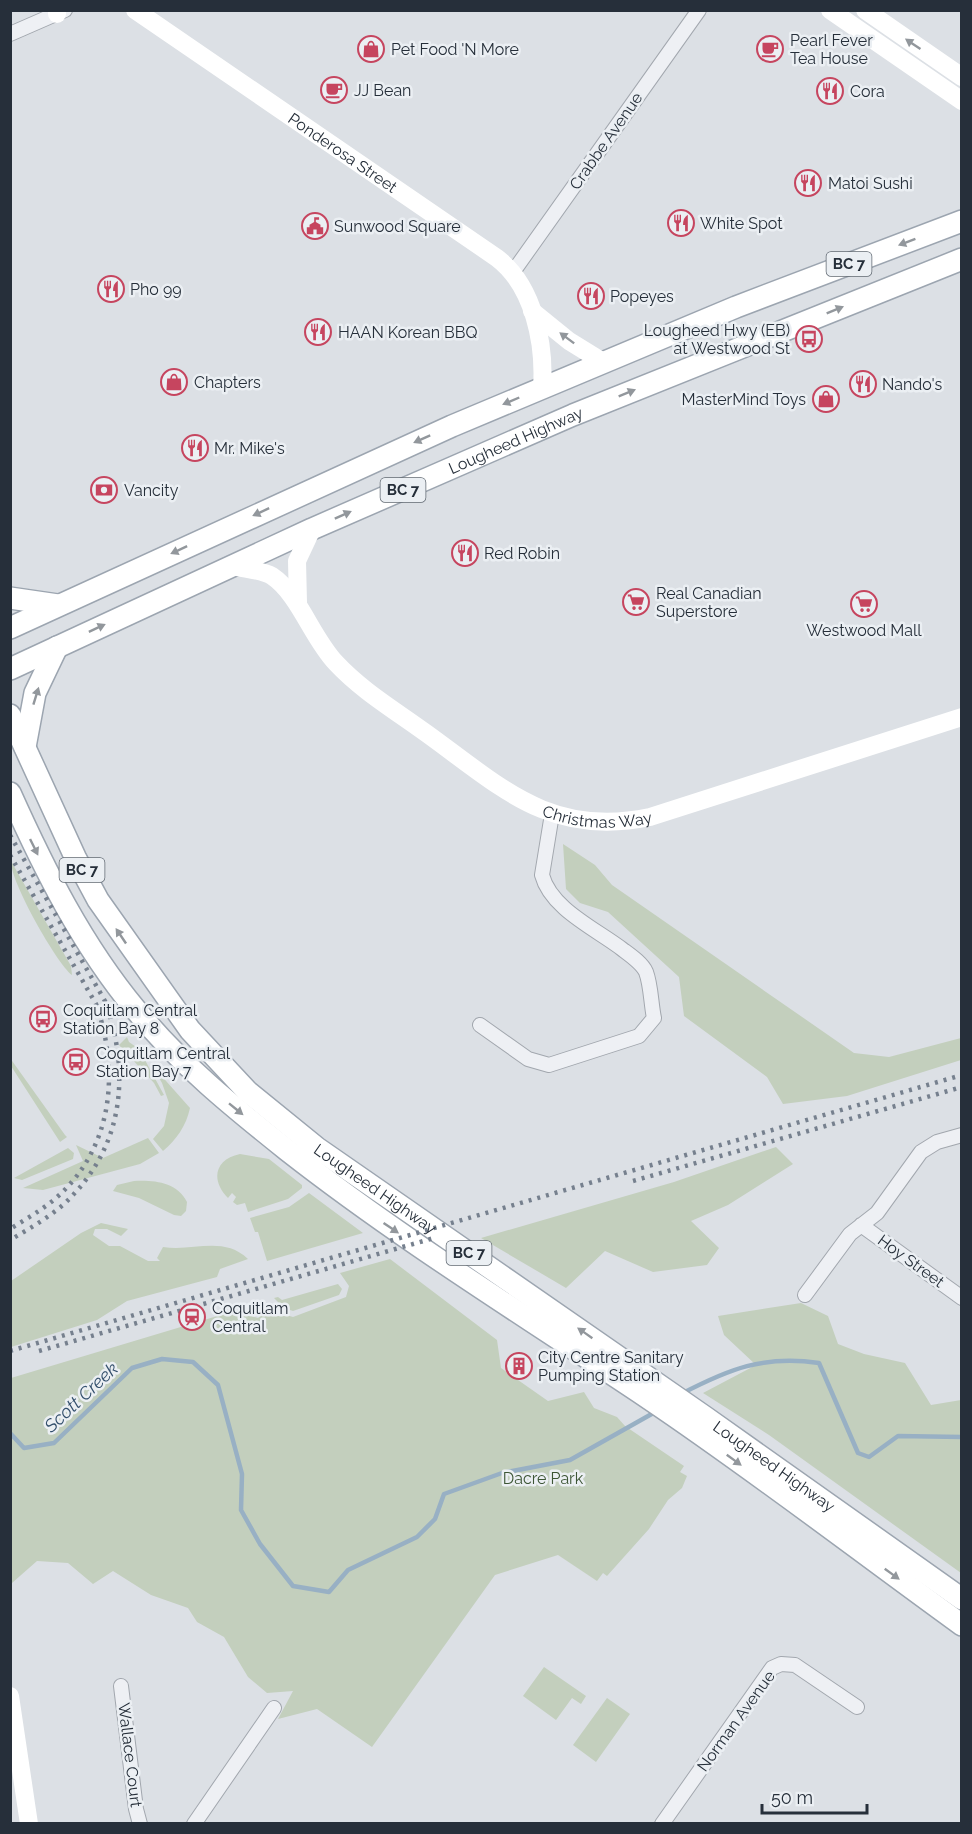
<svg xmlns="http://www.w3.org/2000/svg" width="972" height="1834" viewBox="0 0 972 1834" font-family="Raleway,sans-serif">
<rect width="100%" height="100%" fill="#dce0e5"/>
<path fill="#c3cfbd" d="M563,844l32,21 17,20 242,168 35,4 72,-19v22l-114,36 -64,8 -16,-27 -83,-61 -5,-39 -71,-65 -28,-9 -14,-14z
M11,861l60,105 1,9c-16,-13 -62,-94 -61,-114z
M127,1037l2,5 10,7 25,46 -3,1 -7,-13 -35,-38z
M10,1058l55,77 2,2 -7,5 -49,-76z
M151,1064l39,44c-4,18 -13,31 -27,43l-10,-12 11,-13 5,-23 -7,-20z
M148,1138l11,15 -19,11 -97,26 -20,-2 60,-27 -7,-16 27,13z
M776,1147l17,17 -65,41 -37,16 28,27 -12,17 -54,7 -48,-21 -39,37 -85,-50 193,-56z
M68,1148l6,5 -1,6 -51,21 -8,-2z
M240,1154l29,5 33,26v3l-14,11 -40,13 -3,-9 -8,2 -4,-3 3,-5 -4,-4 -4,5c-18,-18 -13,-39 12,-44z
M134,1181c20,-1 43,1 53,21l-1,9 -5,5 -7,-1 -35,-17 -26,-7 4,-6z
M309,1193l54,40 -96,28 -9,-29h-3l-5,-14 39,-11z
M101,1223l27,6 -7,7 -14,-7h-12l-2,6 16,11h11l28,15h12l-3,-3 6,-11c30,5 60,-12 85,12l-28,10 -3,8 -90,24 -30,19 -86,27v-66l70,-48z
M390,1259l107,81 4,28 47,33 36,-9 10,16 23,9 8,9 59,40 -4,6 7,4 -5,12 -14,12 -19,29 -42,47 -4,-3 -6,8 -39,-26 -63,20 -123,172 -55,-38 -39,10 15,-28 -26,2 -19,-16 -24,-40 -27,-15 -9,-14 -37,-13 -38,-24 -20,13 -25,-21 -31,-2 -25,22 -1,-205 223,-67 24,7 15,-12 10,8 10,3 53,-20 3,-11 -9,-13z
M338,1284l4,5 -3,6 -46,16 -9,-3 -10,-10 4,-1 4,3z
M801,1303l27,13 10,28 26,10 41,9 26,42 30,-5v173l-192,-138 -66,-42 53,-28 -32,-30 -6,-19z
M544,1667l42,29 -5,8 -9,-6 -16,22 -33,-24z
M607,1698l23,16 -34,48 -23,-17z"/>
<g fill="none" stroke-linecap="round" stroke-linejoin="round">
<path stroke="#98b0c4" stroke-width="4.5" d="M681,1394c48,-25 82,-39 138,-31l39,90 11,4 29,-21 64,1
M10,1433l14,15 30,-5 78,-75 30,-9 31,3 25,23 24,89 -1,36 19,34 33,42 36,6 19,-22 69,-33 18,-18 9,-25 58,-21 68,-13 87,-49"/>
<defs>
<path id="street" d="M10,34l55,-24
M513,272l186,-262
M480,1025l48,34 21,6 90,-29 15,-18c-3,-14 -3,-33 -8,-46 -4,-9 -16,-17 -24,-23 -26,-20 -71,-40 -80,-74l10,-61
M861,1225l101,73
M805,1295l45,-61 27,-21 44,-61 16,-10 25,-7
M121,1686l15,123 4,15
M194,1824l80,-116
M662,1824l110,-156 9,-4 14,1 62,42"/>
<g id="primary">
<path d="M10,598l48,7"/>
<path d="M10,628l442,-202 284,-119 226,-86"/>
<path id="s3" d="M10,669l302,-140 261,-114 389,-156"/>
<path id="s4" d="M10,715l66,144 22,41 92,130 57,61 70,57 388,269 257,182"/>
<path d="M25,747l10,-54 22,-46"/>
<path d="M10,793c35,78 72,152 126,217 44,54 97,97 151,140 115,90 240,167 361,248 107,72 209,151 314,227"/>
</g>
</defs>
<use href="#street" stroke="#a2a7ae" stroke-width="16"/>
<use href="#primary" stroke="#9ca5b0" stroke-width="24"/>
<use href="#street" stroke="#eef0f4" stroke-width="14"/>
<g stroke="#fff" stroke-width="18">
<path id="s1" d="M135,10l362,248c37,28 48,86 45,130"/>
<path d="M830,10l132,91"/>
<path d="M865,10l97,67"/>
<path d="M57,14v-4"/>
<path d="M532,311l37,30 34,21"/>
<path id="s2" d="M233,566c11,3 29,4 39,10 27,18 40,62 64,87 26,28 60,48 90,70 75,54 124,105 224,84l312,-100"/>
<path d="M298,603l-1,-42 15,-32"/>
<path d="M10,1696l19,128"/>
</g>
<use href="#primary" stroke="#fff" stroke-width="21"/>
<path stroke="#76808e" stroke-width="4.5" stroke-dasharray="3 6" stroke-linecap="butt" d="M10,835l95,166c26,73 19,147 -41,203 -16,14 -35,25 -54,36
M10,855l86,149c24,68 17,144 -40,194 -14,12 -30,21 -46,31
M633,1181l329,-94
M10,1351l952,-276
M39,1351l395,-113"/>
</g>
<defs><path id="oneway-solid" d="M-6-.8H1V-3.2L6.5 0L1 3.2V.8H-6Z" transform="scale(1.5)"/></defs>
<g fill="#92979c">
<use href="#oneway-solid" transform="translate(913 44) rotate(-146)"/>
<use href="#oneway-solid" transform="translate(907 242) rotate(159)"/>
<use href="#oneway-solid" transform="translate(835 310) rotate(-22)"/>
<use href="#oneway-solid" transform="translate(567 338) rotate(-143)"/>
<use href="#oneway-solid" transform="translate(627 393) rotate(-22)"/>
<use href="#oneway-solid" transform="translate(511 401) rotate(157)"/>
<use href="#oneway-solid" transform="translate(422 439) rotate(156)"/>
<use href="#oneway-solid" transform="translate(261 512) rotate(155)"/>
<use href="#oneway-solid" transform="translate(343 515) rotate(-24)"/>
<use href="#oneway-solid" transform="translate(179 550) rotate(155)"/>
<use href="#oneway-solid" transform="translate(97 628) rotate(-25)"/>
<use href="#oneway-solid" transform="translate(36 696) rotate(-73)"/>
<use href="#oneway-solid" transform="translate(34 847) rotate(64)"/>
<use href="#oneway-solid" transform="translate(121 936) rotate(-124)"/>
<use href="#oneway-solid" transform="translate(236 1109) rotate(39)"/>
<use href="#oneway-solid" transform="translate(391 1228) rotate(34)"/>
<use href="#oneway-solid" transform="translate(585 1333) rotate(-145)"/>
<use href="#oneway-solid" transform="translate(734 1460) rotate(36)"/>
<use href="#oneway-solid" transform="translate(892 1574) rotate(36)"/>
</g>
<defs>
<symbol id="shop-ring" viewBox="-11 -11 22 22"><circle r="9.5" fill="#ebeff3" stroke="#c6455f" stroke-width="1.5"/><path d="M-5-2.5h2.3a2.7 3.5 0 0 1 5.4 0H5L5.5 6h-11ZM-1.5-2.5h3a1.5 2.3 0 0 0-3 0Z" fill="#c6455f"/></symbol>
<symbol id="cafe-ring" viewBox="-11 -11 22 22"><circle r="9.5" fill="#ebeff3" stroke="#c6455f" stroke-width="1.5"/><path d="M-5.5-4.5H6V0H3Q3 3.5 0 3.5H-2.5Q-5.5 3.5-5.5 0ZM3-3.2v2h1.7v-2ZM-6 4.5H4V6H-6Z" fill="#c6455f"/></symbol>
<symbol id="restaurant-ring" viewBox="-11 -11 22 22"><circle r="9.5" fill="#ebeff3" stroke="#c6455f" stroke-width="1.5"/><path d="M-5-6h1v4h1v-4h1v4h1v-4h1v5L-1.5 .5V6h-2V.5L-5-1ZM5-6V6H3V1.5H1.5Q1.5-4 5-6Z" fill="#c6455f"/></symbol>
<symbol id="civic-ring" viewBox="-11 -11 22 22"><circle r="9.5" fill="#ebeff3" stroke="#c6455f" stroke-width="1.5"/><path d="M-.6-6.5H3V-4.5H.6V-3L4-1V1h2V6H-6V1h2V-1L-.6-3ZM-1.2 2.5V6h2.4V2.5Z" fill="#c6455f"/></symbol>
<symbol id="bus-ring" viewBox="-11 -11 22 22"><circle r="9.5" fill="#ebeff3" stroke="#c6455f" stroke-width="1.5"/><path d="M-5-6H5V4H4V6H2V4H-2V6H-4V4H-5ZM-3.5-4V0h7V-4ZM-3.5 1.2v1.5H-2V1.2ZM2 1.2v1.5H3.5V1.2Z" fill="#c6455f"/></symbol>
<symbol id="bank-ring" viewBox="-11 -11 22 22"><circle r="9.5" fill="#ebeff3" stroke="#c6455f" stroke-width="1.5"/><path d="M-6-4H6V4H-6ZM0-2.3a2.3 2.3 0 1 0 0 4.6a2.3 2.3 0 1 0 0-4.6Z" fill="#c6455f"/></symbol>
<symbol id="supermarket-ring" viewBox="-11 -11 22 22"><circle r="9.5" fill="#ebeff3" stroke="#c6455f" stroke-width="1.5"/><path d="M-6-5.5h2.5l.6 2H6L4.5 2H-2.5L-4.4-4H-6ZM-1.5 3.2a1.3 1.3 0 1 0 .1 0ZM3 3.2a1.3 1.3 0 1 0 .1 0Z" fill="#c6455f"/></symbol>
<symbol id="station-ring" viewBox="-11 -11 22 22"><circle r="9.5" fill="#ebeff3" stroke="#c6455f" stroke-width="1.5"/><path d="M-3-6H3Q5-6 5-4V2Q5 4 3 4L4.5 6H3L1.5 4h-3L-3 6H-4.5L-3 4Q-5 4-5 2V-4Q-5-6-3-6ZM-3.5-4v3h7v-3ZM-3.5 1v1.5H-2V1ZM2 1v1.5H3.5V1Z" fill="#c6455f"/></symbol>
<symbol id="building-ring" viewBox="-11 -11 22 22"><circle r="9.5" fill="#ebeff3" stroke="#c6455f" stroke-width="1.5"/><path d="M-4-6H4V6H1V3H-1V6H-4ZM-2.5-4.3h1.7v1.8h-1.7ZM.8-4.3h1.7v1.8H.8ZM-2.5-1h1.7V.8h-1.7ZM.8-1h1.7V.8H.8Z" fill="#c6455f"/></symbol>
</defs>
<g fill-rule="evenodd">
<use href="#shop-ring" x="356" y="34" width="30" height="30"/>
<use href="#cafe-ring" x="755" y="34" width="30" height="30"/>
<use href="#cafe-ring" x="319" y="75" width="30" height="30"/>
<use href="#restaurant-ring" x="815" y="76" width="30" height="30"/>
<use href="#restaurant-ring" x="793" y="168" width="30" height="30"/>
<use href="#restaurant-ring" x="666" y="208" width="30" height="30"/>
<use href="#civic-ring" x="300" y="211" width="30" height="30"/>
<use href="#restaurant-ring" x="96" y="274" width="30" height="30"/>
<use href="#restaurant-ring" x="576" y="281" width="30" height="30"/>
<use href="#restaurant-ring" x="303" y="317" width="30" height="30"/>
<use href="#bus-ring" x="794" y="324" width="30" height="30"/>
<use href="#shop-ring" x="159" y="367" width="30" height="30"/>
<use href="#restaurant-ring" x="848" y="369" width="30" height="30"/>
<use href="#shop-ring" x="811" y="384" width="30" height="30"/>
<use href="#restaurant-ring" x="180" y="433" width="30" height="30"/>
<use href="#bank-ring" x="89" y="475" width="30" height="30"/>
<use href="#restaurant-ring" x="450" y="538" width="30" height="30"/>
<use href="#supermarket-ring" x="621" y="587" width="30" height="30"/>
<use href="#supermarket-ring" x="849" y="589" width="30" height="30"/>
<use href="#bus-ring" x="28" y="1004" width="30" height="30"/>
<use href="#bus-ring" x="61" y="1047" width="30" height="30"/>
<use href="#station-ring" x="177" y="1302" width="30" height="30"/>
<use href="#building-ring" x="504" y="1351" width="30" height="30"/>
</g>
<g text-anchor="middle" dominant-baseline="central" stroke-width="5" stroke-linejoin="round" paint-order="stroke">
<g fill="#ebeff3" stroke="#616972" stroke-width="1.5">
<rect x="826.5" y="252" width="45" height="24" rx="4.5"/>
<rect x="380.5" y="478" width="45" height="24" rx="4.5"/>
<rect x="59.5" y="858" width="45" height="24" rx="4.5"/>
<rect x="446.5" y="1241" width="45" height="24" rx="4.5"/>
</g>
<g font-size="15" font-weight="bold" fill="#262f3a">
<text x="849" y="264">BC 7</text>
<text x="403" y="490">BC 7</text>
<text x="82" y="870">BC 7</text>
<text x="469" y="1253">BC 7</text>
</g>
<g font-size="16" fill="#262f3a" stroke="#ebeff3" text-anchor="start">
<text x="790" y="40">Pearl Fever<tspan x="790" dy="18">Tea House</tspan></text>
<text x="391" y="49">Pet Food 'N More</text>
<text x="354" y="90">JJ Bean</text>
<text x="850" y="91">Cora</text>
<text x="828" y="183">Matoi Sushi</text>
<text x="700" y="223">White Spot</text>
<text x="334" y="226">Sunwood Square</text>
<text x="130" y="289">Pho 99</text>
<text x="610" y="296">Popeyes</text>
<text x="790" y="330" text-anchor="end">Lougheed Hwy (EB)<tspan x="790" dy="18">at Westwood St</tspan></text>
<text x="338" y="332">HAAN Korean BBQ</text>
<text x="194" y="382">Chapters</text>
<text x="882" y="384">Nando's</text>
<text x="806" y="399" text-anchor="end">MasterMind Toys</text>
<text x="214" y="448">Mr. Mike's</text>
<text x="124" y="490">Vancity</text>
<text x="484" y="553">Red Robin</text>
<text x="656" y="593">Real Canadian<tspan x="656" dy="18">Superstore</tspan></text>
<text x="864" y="630" text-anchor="middle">Westwood Mall</text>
<text x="63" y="1010">Coquitlam Central<tspan x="63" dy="18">Station Bay 8</tspan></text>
<text x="96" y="1053">Coquitlam Central<tspan x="96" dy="18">Station Bay 7</tspan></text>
<text x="212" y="1308">Coquitlam<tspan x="212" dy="18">Central</tspan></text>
<text x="538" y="1357">City Centre Sanitary<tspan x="538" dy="18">Pumping Station</tspan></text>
</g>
<g font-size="16" fill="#262f3a" stroke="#ebeff3">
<text transform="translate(606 141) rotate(-55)">Crabbe Avenue</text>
<text stroke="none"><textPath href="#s1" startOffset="252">Ponderosa Street</textPath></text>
<text stroke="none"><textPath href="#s3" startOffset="555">Lougheed Highway</textPath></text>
<text stroke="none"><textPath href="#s2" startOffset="459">Christmas Way</textPath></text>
<text stroke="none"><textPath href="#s4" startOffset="609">Lougheed Highway</textPath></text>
<text transform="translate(911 1261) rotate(36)">Hoy Street</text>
<text stroke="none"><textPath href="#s4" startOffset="1095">Lougheed Highway</textPath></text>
<text transform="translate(736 1721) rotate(-54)">Norman Avenue</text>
<text transform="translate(130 1755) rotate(83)">Wallace Court</text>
</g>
<g font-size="16" fill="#3c5535" stroke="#ebeff3">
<text x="543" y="1478">Dacre Park</text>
</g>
<g font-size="18" font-style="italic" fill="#334f6c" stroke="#ebeff3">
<text transform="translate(81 1397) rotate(-43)">Scott Creek</text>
</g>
</g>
<rect width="972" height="1834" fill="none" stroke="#262f3a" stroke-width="24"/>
<path d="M762 1804v9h105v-9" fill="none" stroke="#262f3a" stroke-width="3"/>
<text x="771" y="1804" font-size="18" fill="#262f3a" stroke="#ebeff3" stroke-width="4.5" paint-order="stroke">50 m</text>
</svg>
